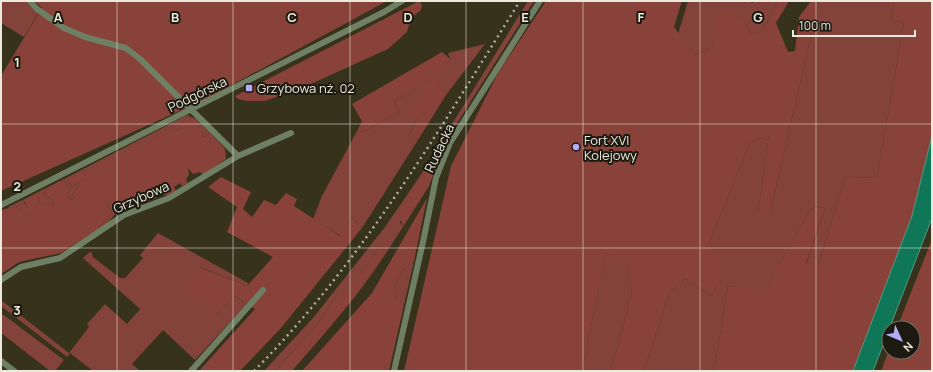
<svg xmlns="http://www.w3.org/2000/svg" width="933" height="372" viewBox="0 0 933 372" font-family="Manrope,sans-serif">
<rect width="100%" height="100%" fill="#36321c"/>
<path fill="#83423a" d="M1,1h25l12,13 -14,23 -23,-14z
M528,1h6l-87,138h-1l-46,83 3,5 -15,23 -10,-1 -24,36 -18,11 -18,28 -43,47h-11l49,-53 72,-91 33,-48z
M688,1h59l6,2v-2h25l-13,26 -8,7 -7,-2 -6,-12 -31,27 -18,9 -17,-22z
M819,1h75l-3,18 13,4 -27,155 -32,-1 -26,87h-13l19,-56 -12,-2 -50,87 -35,-7 -14,85h-70l25,-78 16,-14 27,17 10,-27 -13,-26 41,-101 19,-6 -11,77h12z
M485,44l-39,51 -9,-14 13,-22 -2,-6z
M430,79l-13,40 -8,16 9,5 -56,88 -10,-10 -11,18 -28,-17 9,-23 36,-67 4,3 37,-20 -5,-10z
M187,115l9,4 21,21 -7,4 -13,-15 -16,-1 -86,51 -27,1 4,7 11,-8 2,3 -13,12 3,3 -4,3 -4,-3 3,-6 -6,-12z
M48,187l-4,6 11,9 -3,4 -11,-1 -3,-2 2,-3 -2,-8z
M107,195l7,10 -1,3 3,5 -9,11 -10,6 15,-17 -7,-12z
M23,200l8,17v6l-14,-17 -6,3 -3,-2z
M158,233l90,50 -1,3 -47,-19 16,48 19,-19 12,8 -52,56 -32,-30 -31,34 8,7h-47l-23,-18 -3,4 -66,-51v-6l68,53 20,-26 -2,-3 18,-20 22,20 13,-15 -57,-51 8,-7 2,6 27,21h5l18,-20 -3,-3z
M606,251l21,14 5,27 -21,79h-29z
M414,261l-10,44c-3,-3 -8,-6 -9,-9 -5,-13 9,-28 19,-35z
M1,313l63,47 -9,11h-5l-49,-38z"/>
<path fill="#894239" d="M35,1h352l-185,100 -201,90v-115l41,-68z
M419,1l3,4 -1,5 -10,8 -4,14 -19,17 -86,39 -37,13h-18l-9,-2 -3,-3z
M546,1h136l-8,26 21,29 18,-9 3,-31 16,-3 12,7 6,12 7,2 8,-7 13,-26h11l-13,22 12,29 7,-1 4,-34 12,-16h8l-49,212h-12l11,-77 -19,6 -41,101 14,26 -11,27 -27,-17 -16,14 -25,78h-33l21,-79 -5,-27 -21,-13 -24,119h-178l47,-205 47,-93z
M894,1h38v135l-19,80 -60,155h-139l14,-85 35,6 50,-86 12,2 -19,55 13,1 26,-87 32,1 27,-155 -13,-4z
M442,52l8,7 -12,22 8,14 -28,45 -9,-4 8,-17 -10,-6 22,-33 -35,22 5,10 -37,20 -4,-3 4,-8 -10,-17z
M189,119l9,2 -1,8 3,-1 3,9h2l5,6 7,-3 8,9 1,10 -23,16 -3,-3 -7,2 -5,-6 1,7 -3,4 2,4 -6,3 -2,-3 -6,4 2,4 -10,5 -4,-4 -4,2 -2,4 -13,4 -1,3 -26,8 -3,-5 1,-3 -7,-9 -2,5 7,12 -15,17 -36,23 -42,9 -18,12v-64l16,-4 14,16v-5l-8,-8 3,-5 -3,-4 15,-8 2,8 -2,3 3,2 6,-1 5,2 3,-4 -11,-9 4,-6 16,-8 6,12 -3,6 4,3 4,-3 -3,-3 12,-12 -1,-3 -11,8 -4,-7 22,-10 5,8 1,-11 37,-21 2,2 10,-4 4,2v-5l13,-7 3,3 -1,-5 8,-4 4,3 5,-3v-5z
M446,139h1l-18,47 -26,41 -4,-15z
M221,177l30,15 -8,17 9,8 12,-17 12,5 10,-12 11,6 -3,7 46,30 12,-18 10,10 -81,100 -41,43h-41l56,-62 -20,-13 -19,19 -34,-26 17,-22 48,19 26,-29 -46,-25 10,-25 -29,-20z
M427,198l-13,63c-10,7 -24,22 -19,35 1,3 6,6 9,9l-15,66h-87l70,-78z
M932,239v132h-51l8,-21v2h24v-24h-16z
M378,249l10,1c-28,44 -62,82 -96,121h-17l43,-47 18,-28 18,-12z"/>
<path fill="#107658" stroke="#529980" d="M932,136v82l-59,153h-20l59,-155z"/>
<g fill="none" stroke-linecap="round" stroke-linejoin="round">
<path stroke="#6f7f63" stroke-width="6" d="M30,1l7,8 27,19 21,9 41,11 14,11 98,97
M1,205l383,-193 18,-11
M1,280l20,-13 39,-9 64,-43 45,-17 69,-42 53,-23
M1,361l13,10
M191,371l72,-81
M394,371l29,-129 13,-64 14,-35 90,-142"/>
<path stroke="#b2af9e" stroke-width="2.5" stroke-dasharray="2 4" stroke-linecap="butt" d="M254,371c108,-109 185,-241 266,-370"/>
</g>
<path fill="none" stroke="#eceadc" stroke-width="1" stroke-opacity="0.55" d="M117,1v370M233,1v370M350,1v370M466,1v370M583,1v370M700,1v370M816,1v370M1,124h931M1,248h931"/>
<g fill="#b1adfa" stroke="#1b1910" stroke-width="1.5">
<rect x="245" y="84" width="8" height="8" rx="2"/>
<circle cx="576" cy="147" r="4"/>
</g>
<g text-anchor="middle" dominant-baseline="central" stroke-width="4" stroke-linejoin="round" paint-order="stroke">
<g font-size="13" fill="#eceadc" stroke="#1b1910" text-anchor="start">
<text x="257" y="88">Grzybowa nż. 02</text>
<text x="584" y="140">Fort XVI<tspan x="584" dy="15">Kolejowy</tspan></text>
</g>
<g font-size="13" fill="#eceadc" stroke="#1b1910">
<text transform="translate(197 94) rotate(-26)">Podgórska</text>
<text transform="translate(439 148) rotate(-65)">Rudacka</text>
<text transform="translate(141 197) rotate(-24)">Grzybowa</text>
</g>
</g>
<g font-size="13" text-anchor="middle" font-weight="bold" fill="#eceadc" stroke="#1b1910" stroke-width="4" stroke-linejoin="round" paint-order="stroke">
<text x="58" y="22">A</text>
<text x="175" y="22">B</text>
<text x="292" y="22">C</text>
<text x="408" y="22">D</text>
<text x="525" y="22">E</text>
<text x="641" y="22">F</text>
<text x="758" y="22">G</text>
<text x="17" y="67">1</text>
<text x="17" y="191">2</text>
<text x="17" y="315">3</text>
</g>
<rect width="933" height="372" fill="none" stroke="#eceadc" stroke-width="4"/>
<g transform="translate(901 340) rotate(134)"><circle r="19" fill="#1b1910" stroke="#6f6d62"/>
<path d="M0-3L7 15L0 10L-7 15Z" fill="#b1adfa"/>
<text y="-6" font-size="11" font-weight="bold" text-anchor="middle" fill="#eceadc">N</text>
</g>
<path d="M793 30v6h122v-6" fill="none" stroke="#eceadc" stroke-width="2"/>
<text x="799" y="30" font-size="12" fill="#eceadc" stroke="#1b1910" stroke-width="3" paint-order="stroke">100 m</text>
</svg>
